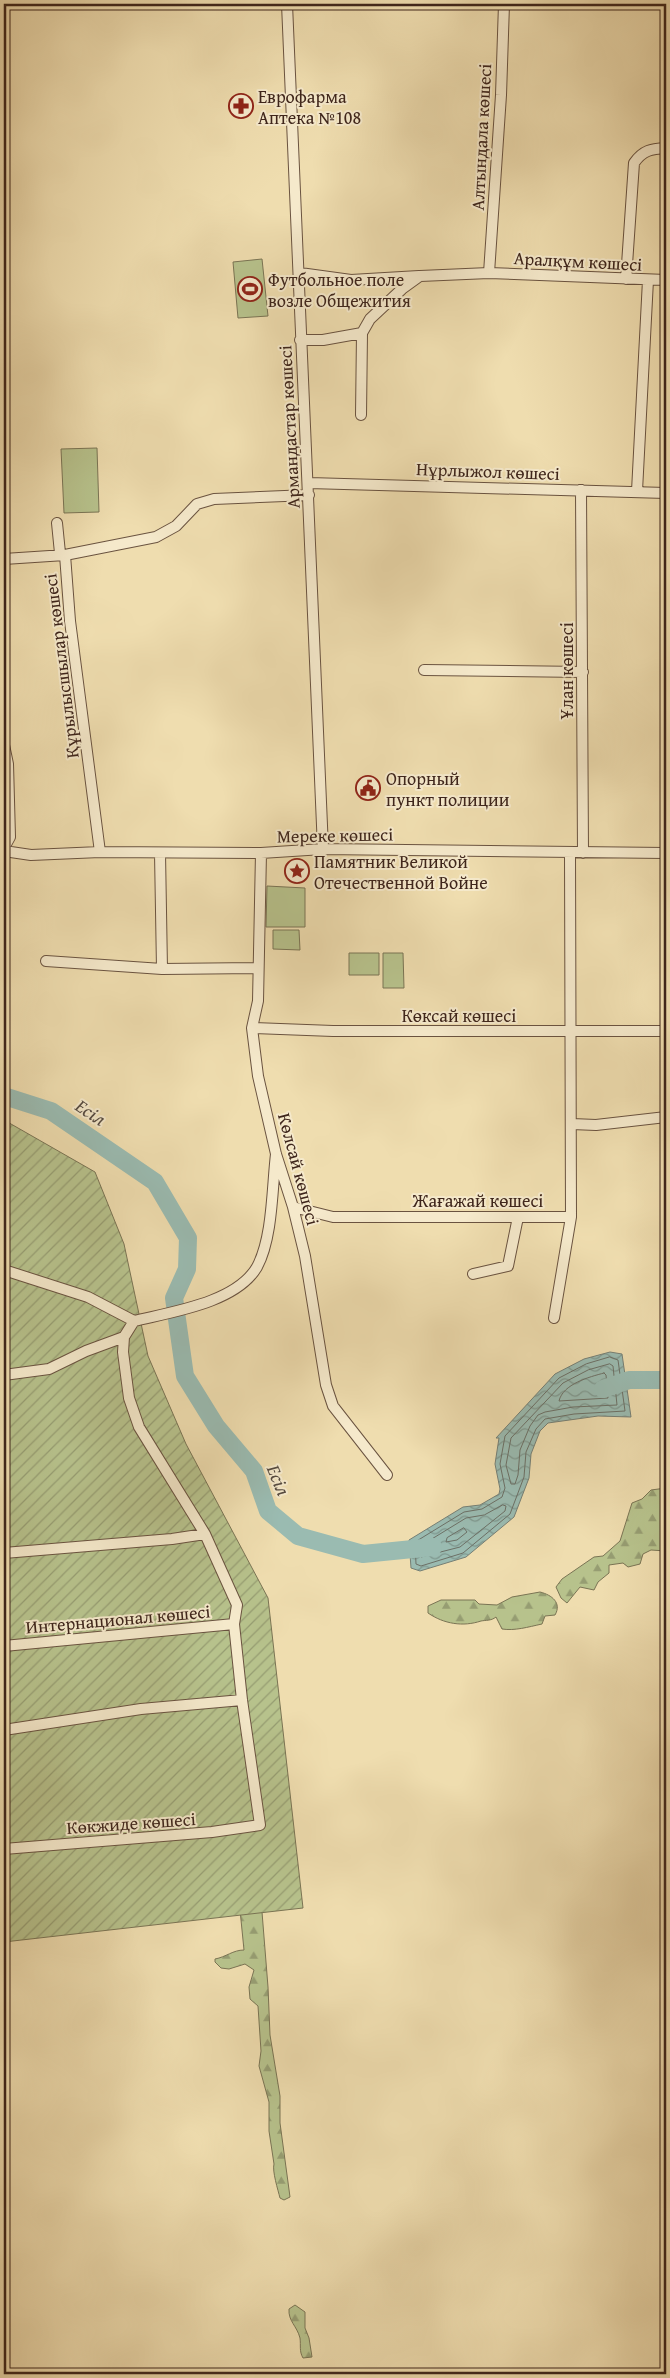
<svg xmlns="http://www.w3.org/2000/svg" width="670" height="2378" viewBox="0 0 670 2378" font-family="'Gentium Book Plus',serif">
<defs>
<pattern id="forest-firs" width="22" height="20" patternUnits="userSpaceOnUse" patternTransform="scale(1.25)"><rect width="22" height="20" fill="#b7c28c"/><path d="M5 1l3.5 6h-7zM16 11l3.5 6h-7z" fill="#969d72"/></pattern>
<pattern id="garden-furrows" width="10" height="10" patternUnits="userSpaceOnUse" patternTransform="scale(1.25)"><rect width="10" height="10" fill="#b7c28c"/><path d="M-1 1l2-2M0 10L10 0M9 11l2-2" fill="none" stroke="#969d72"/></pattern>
<pattern id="water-waves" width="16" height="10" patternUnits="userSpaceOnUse" patternTransform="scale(1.25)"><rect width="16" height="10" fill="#9abbb1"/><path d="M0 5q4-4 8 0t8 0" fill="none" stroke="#7f988f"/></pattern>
</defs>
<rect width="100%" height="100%" fill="#efddaf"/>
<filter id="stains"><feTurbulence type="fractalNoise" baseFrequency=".004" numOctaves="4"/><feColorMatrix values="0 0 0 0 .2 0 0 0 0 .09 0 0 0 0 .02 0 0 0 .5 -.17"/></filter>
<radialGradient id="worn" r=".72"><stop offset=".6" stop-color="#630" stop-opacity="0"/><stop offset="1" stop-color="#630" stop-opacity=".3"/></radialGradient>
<path fill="url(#forest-firs)" stroke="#7a7454" d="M666,1488v63l-15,-1 -8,4 -3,10 -12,3 -5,-4 -14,2v8l-11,9 -4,8 -14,-3 -13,16 -6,-5 -5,-11 6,-8 32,-22 9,-1 17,-15 12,-38 10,-4 9,-9z
M540,1592c12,3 22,11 15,23l-10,1 -3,8c-14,3 -27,7 -40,5l-6,-12c-5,4 -10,3 -15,4 -18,6 -37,3 -53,-8v-7l13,-6h34l4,4 18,1 15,-8z
M239,1900l23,12 6,75 2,48 10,61v27l10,74 -6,3 -4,-2c-2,-8 -8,-27 -6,-34l-5,-33v-29l-10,-36 2,-15 -3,-45 -8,-7 -1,-12 5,-17 -9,-6 -16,5 -8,-1 -6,-6v-3c11,-2 18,-9 29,-9z
M295,2305l10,7v16l4,10 3,19 -9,1c-4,-7 -2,-12 -3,-20 -3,-12 -12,-17 -11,-29z"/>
<path fill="#b7c28c" stroke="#7a7454" d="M262,259l6,57 -30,2 -5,-56z
M97,448l2,64 -35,1 -3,-64z
M267,886l38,2v39h-39z
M273,930h26l1,20 -27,-1z
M349,953h30v22h-30z
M383,953h20l1,35h-21z"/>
<path fill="url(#garden-furrows)" stroke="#7a7454" d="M4,1120l91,52 29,72 24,112 38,88 82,154 35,310 -299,34z"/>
<path fill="url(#water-waves)" stroke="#757f75" d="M610,1352l12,2 9,63 -33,-1 -50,7 -8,8 -9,23 -2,24 -15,39 -48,40 -46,14 -9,-3 -2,-28 54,-33 17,-2 19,-11 1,-5 -5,-25 4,-26h-3l59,-64 29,-15z"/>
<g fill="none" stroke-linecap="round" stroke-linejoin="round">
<path stroke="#6c7066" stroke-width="1" d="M610,1357l8,3 7,51 -51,3 -29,5 -9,10 -10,23 -2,25 -14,37 -47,39 -42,13 -5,-2 -1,-22 49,-30 18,-3 20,-12 3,-9 -5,-24 5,-28 54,-58 27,-14z
M610,1364l3,2 4,39 -44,2 -28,5 -7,3 -8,11 -10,24 -2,25 -3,9h-4l-5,-19 5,-27 52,-55 25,-13z
M604,1373l2,2 2,23 -49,3c4,-17 30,-24 45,-28z
M503,1505l3,1 -1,5 -45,36 -39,10 1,-12 44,-27 18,-3z
M464,1528l3,4 -10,8 -11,2 1,-4z"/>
<path stroke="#9abbb1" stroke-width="18" d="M4,1096l47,15 104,71 33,56 -1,31 -13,29 11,78 31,50 38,45 14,40 30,25 65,18 70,-7
M603,1389l26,-9h37"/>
<defs>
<path id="minor" d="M287,4l36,845
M300,273l51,7 68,-4
M489,273l12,-178 3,-91
M626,279l8,-116c9,-13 17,-14 32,-15
M300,340h23l39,-7
M361,415l1,-82 8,-14 32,-30 18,-13 69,-3 177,7
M309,483l357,10
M581,490l2,363
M637,491l11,-211
M57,523l3,30
M65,555l5,66 30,231
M4,559l61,-4 91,-18 20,-11 21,-22 17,-5 95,-4
M424,670l159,2
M4,745l4,19 2,73 -6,11
M4,851l27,4 69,-3 161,1 62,-4 343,4
M160,853l2,116
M261,853l-3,148 -6,27 6,48 18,78 17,53 12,49 21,129 7,21 54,69
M46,961l116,8 95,-1
M252,1028l81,3h333
M572,1124l24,1 70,-8
M293,1207l40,10h238l-1,-364
M4,1270l84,27 46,24
M473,1274l35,-8 10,-49
M554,1318l17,-101
M4,1375l45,-6 37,-18 38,-14
M4,1553l168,-14 33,-5
M4,1646l230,-22
M4,1730l137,-21 101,-9
M4,1849l208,-17 48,-7 -18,-125 -8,-76 3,-19 -32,-71 -66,-107 -10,-29 -6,-46 1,-15 10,-16c37,-9 102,-18 123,-54 16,-30 15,-80 19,-113"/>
</defs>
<use href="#minor" stroke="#6a5340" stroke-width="12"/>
<use href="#minor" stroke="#f5e9cb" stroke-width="10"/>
</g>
<defs>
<symbol id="pharmacy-ring" viewBox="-11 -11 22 22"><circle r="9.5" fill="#f5e9cb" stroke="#8f2418" stroke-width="1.5"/><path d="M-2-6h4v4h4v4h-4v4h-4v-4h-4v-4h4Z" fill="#8f2418"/></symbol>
<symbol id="stadium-ring" viewBox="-11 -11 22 22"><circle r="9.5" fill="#f5e9cb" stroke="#8f2418" stroke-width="1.5"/><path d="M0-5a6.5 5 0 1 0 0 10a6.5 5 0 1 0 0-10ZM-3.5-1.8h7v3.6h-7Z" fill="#8f2418"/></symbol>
<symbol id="civic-ring" viewBox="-11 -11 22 22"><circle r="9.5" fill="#f5e9cb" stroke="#8f2418" stroke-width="1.5"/><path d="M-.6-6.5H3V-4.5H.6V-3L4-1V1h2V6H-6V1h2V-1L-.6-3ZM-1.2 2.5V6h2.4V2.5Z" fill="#8f2418"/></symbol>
<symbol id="sight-ring" viewBox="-11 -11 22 22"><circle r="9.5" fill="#f5e9cb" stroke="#8f2418" stroke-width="1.5"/><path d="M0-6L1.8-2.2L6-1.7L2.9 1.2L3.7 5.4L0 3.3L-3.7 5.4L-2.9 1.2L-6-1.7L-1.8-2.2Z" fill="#8f2418"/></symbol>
</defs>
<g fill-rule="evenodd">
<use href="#pharmacy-ring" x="227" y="92" width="28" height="28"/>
<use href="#stadium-ring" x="236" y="275" width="28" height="28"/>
<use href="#civic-ring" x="354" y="774" width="28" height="28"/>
<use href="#sight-ring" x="283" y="857" width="28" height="28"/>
</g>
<g text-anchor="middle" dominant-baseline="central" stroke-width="4" stroke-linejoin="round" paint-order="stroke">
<g font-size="18" fill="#3e251b" stroke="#f5e9cb" text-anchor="start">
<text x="258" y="96">Еврофарма<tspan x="258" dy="21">Аптека №108</tspan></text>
<text x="268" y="279">Футбольное поле<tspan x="268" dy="21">возле Общежития</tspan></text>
<text x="386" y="778">Опорный<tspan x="386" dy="21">пункт полиции</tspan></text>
<text x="314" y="861">Памятник Великой<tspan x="314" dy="21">Отечественной Войне</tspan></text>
</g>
<g font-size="18" fill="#3e251b" stroke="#f5e9cb">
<text transform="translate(481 137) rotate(-87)">Алтындала көшесі</text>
<text transform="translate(578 261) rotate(3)">Аралқұм көшесі</text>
<text transform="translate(289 427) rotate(-93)">Армандастар көшесі</text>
<text transform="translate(488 471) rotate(2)">Нұрлыжол көшесі</text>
<text transform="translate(61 666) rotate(-97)">Құрылысшылар көшесі</text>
<text transform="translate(566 671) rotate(-90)">Ұлан көшесі</text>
<text transform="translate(335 835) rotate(-1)">Мереке көшесі</text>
<text x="459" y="1015">Көксай көшесі</text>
<text transform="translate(299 1169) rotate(75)">Көлсай көшесі</text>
<text x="478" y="1200">Жағажай көшесі</text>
<text transform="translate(118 1619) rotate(-5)">Интернационал көшесі</text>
<text transform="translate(131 1823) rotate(-4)">Көкжиде көшесі</text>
</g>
<g font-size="19" font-style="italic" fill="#554a40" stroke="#f5e9cb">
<text transform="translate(91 1112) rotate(34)">Есіл</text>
<text transform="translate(279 1480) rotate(67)">Есіл</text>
</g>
</g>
<rect width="670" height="2378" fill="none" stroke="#efddaf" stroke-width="20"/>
<rect x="5" y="5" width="660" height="2368" fill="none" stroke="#3e251b" stroke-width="2.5"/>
<rect x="10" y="10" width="650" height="2358" fill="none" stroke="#3e251b"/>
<rect width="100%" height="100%" filter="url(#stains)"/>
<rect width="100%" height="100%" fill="url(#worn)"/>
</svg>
